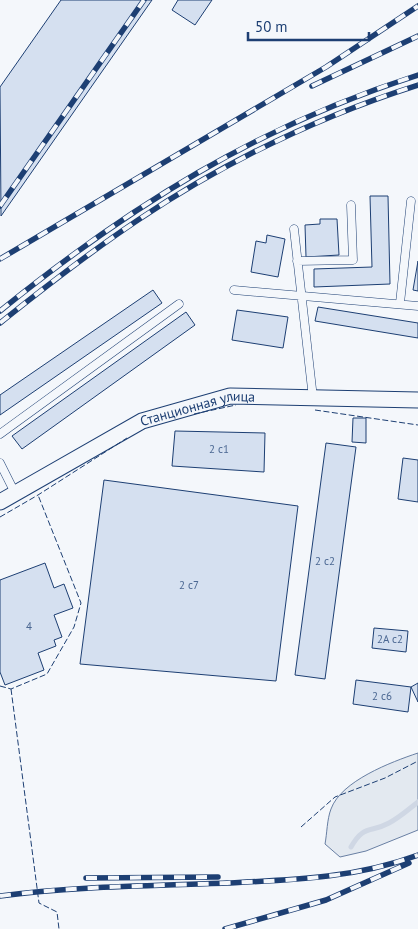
<svg xmlns="http://www.w3.org/2000/svg" width="418" height="929" viewBox="0 0 418 929" font-family="'PT Sans',sans-serif">
<rect width="100%" height="100%" fill="#f4f7fb"/>
<path fill="#e3e9f0" stroke="#687fa3" d="M418,753v77l-52,21 -26,6 -15,-13c2,-10 2,-25 6,-35 10,-28 60,-47 87,-56z"/>
<g fill="none" stroke-linecap="round" stroke-linejoin="round">
<path stroke="#cfd7e4" stroke-width="5" d="M351,847c13,-23 20,-14 38,-24 10,-5 20,-14 29,-21"/>
</g>
<path fill="#d5e0f0" stroke="#1d3f73" d="M61,0h91l-151,216 -1,-129z
M178,0h34l-17,25 -23,-15z
M370,196h18l2,88 -76,3v-18l58,-2z
M320,219h17l2,36 -33,2 -1,-32 15,-1z
M267,235l18,4 -7,38 -27,-5 5,-31 10,2z
M418,261v30l-5,-1z
M153,290l9,13 -162,112v-20z
M318,307l100,16v15l-103,-17z
M237,310l51,7 -5,31 -51,-8z
M186,312l9,13 -173,124 -10,-13z
M353,418h13v25l-14,-1z
M175,431l90,2 -1,39 -92,-6z
M326,443l30,4 -31,232 -30,-4z
M403,458l15,2v42l-20,-3z
M104,480l194,26 -22,175 -196,-17z
M45,563l9,25 10,-4 9,24 -19,7 8,22 -8,3 2,6 -18,7 6,17 -39,15 -5,-13v-92z
M374,628l34,3 -2,21 -34,-4z
M356,680l55,7 -3,25 -55,-8z
M418,683v19l-7,-15z"/>
<g fill="none" stroke-linecap="round" stroke-linejoin="round">
<defs>
<path id="lane" d="M294,229l19,169
M297,261l56,-1 -2,-55
M234,290l184,16
M400,303l11,-102
M0,434l179,-130
M0,463l15,30"/>
<g id="street">
<path id="s1" d="M0,502l142,-81 88,-25 188,4"/>
</g>
</defs>
<use href="#lane" stroke="#1d3f73" stroke-width="9"/>
<use href="#street" stroke="#1d3f73" stroke-width="17"/>
<use href="#lane" stroke="#f4f7fb" stroke-width="8"/>
<use href="#street" stroke="#f4f7fb" stroke-width="15"/>
<defs>
<path id="rail" d="M312,86l106,-50
M0,206l144,-206
M0,259l326,-192 92,-61
M0,311c130,-105 258,-185 418,-236
M0,323c45,-36 90,-71 138,-103 85,-57 182,-104 280,-135
M86,878l132,-1
M0,896c75,-10 152,-10 227,-13 66,-3 129,-5 191,-28
M225,929l101,-29 83,-37"/>
</defs>
<use href="#rail" stroke="#1d3f73" stroke-width="5.5"/>
<use href="#rail" stroke="#f4f7fb" stroke-width="4" stroke-dasharray="11" stroke-linecap="butt"/>
<path stroke="#1d3f73" stroke-width="1" stroke-dasharray="6 2.5" stroke-linecap="butt" d="M315,410l103,15
M194,414l42,-9
M0,517l38,-22 89,-57
M0,686l11,3 36,-15 27,-47 7,-24 -43,-108
M11,689l28,214 18,9 2,17
M301,827l34,-30 50,-19 33,-17"/>
</g>
<g text-anchor="middle" dominant-baseline="central" stroke-width="4" stroke-linejoin="round" paint-order="stroke">
<g font-size="11" fill="#4b6792">
<text x="219" y="449">2 с1</text>
<text x="325" y="561">2 с2</text>
<text x="189" y="585">2 с7</text>
<text x="29" y="626">4</text>
<text x="390" y="639">2А с2</text>
<text x="382" y="696">2 с6</text>
</g>
<g font-size="14" fill="#1d3f73" stroke="#f4f7fb">
<text stroke="none"><textPath href="#s1" startOffset="221">Станционная улица</textPath></text>
</g>
</g>
<path d="M248 32v8h121v-8" fill="none" stroke="#1d3f73" stroke-width="2.5"/>
<text x="255" y="32" font-size="15" fill="#1d3f73" stroke="#f4f7fb" stroke-width="4" paint-order="stroke">50 m</text>
</svg>
